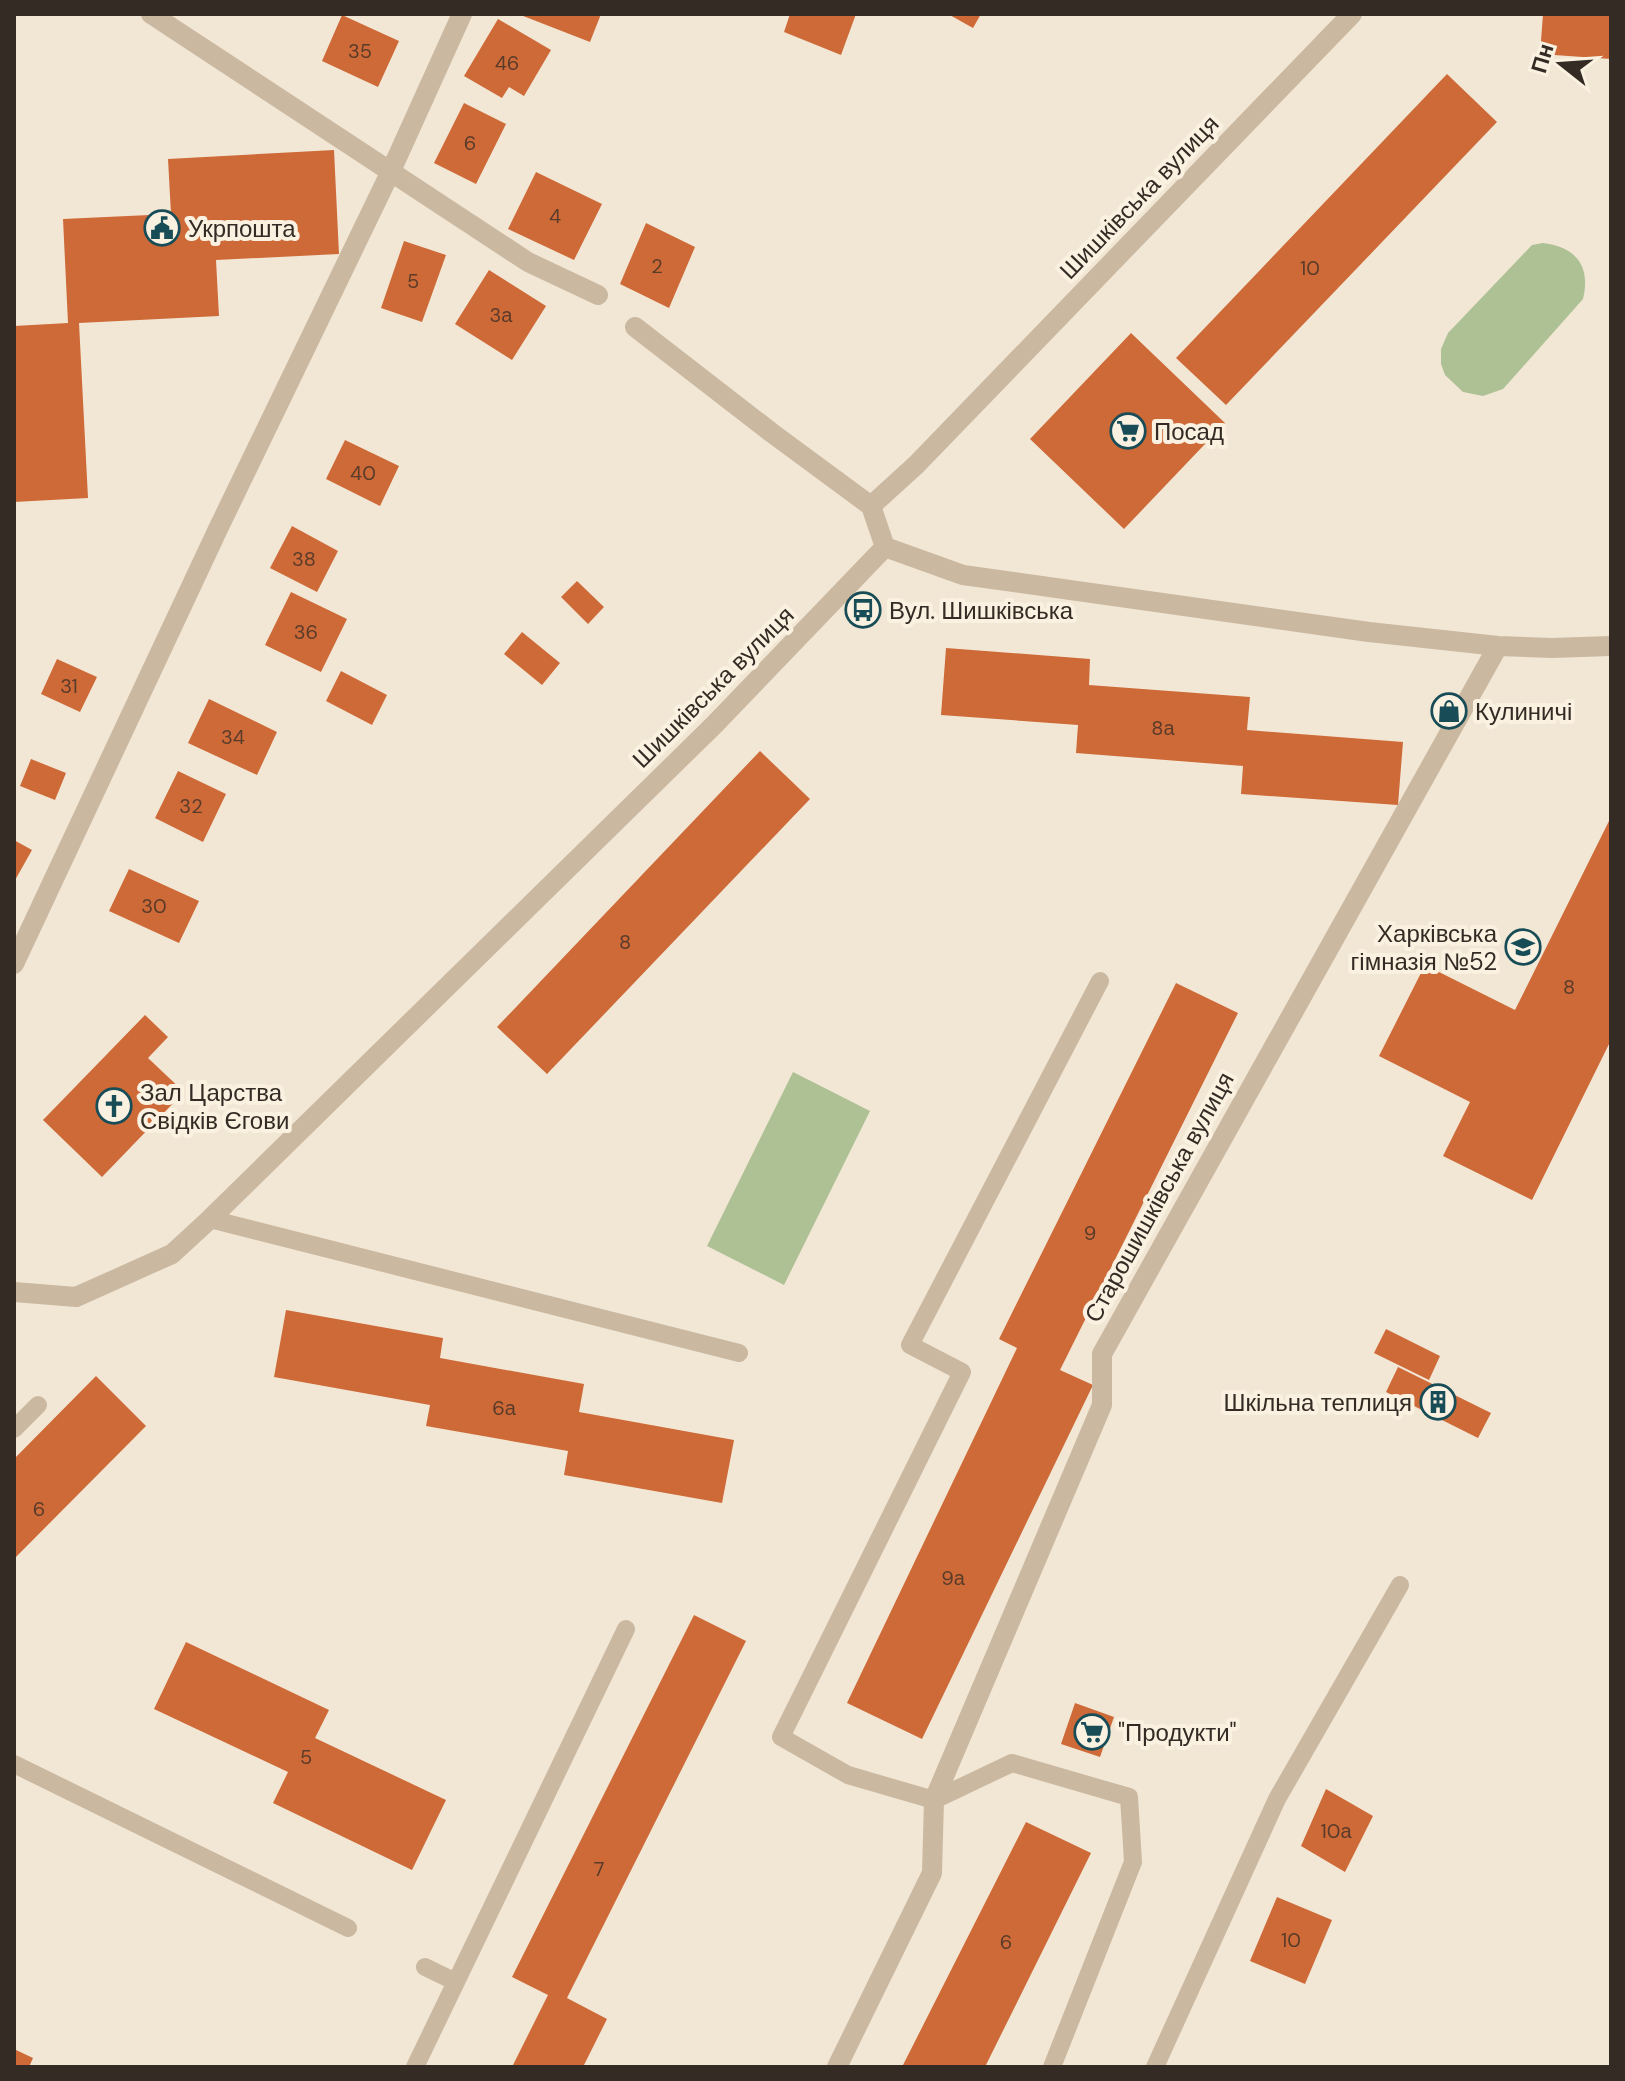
<svg xmlns="http://www.w3.org/2000/svg" width="1625" height="2081" viewBox="0 0 1625 2081" font-family="'DM Sans',sans-serif">
<rect width="100%" height="100%" fill="#f2e7d5"/>
<path fill="#aec195" d="M1543,243c33,4 48,23 40,56l-80,90 -20,7 -20,-4 -18,-17 -4,-11v-15l7,-16 84,-88z
M793,1072l77,39 -86,174 -77,-39z"/>
<path fill="#ce6a38" d="M518,14h83l-11,28z
M790,14h66l-15,41 -57,-23z
M948,14h33l-8,14z
M1543,14h68v45l-71,-5z
M342,15l57,26 -21,46 -56,-26z
M498,19l53,31 -27,46 -15,-9 -7,11 -38,-22z
M1447,74l50,48 -271,283 -50,-47z
M464,103l42,21 -30,60 -42,-21z
M334,150l5,104 -123,6 3,56 -140,7 9,175 -74,4v-176l54,-3 -5,-104 108,-5 -3,-55z
M536,172l66,32 -28,56 -66,-31z
M646,223l49,24 -26,61 -49,-24z
M404,241l42,14 -24,67 -41,-14z
M489,270l57,36 -34,54 -57,-36z
M1131,333l94,90 -101,106 -94,-90z
M345,440l54,26 -19,40 -54,-27z
M292,526l46,25 -21,41 -47,-24z
M577,581l27,26 -16,17 -27,-27z
M291,592l56,27 -26,53 -56,-27z
M522,632l38,31 -18,22 -38,-31z
M946,648l144,11 -1,26 161,12 -3,33 156,12 -5,63 -157,-11 2,-28 -167,-13 2,-28 -137,-10z
M57,659l40,18 -17,35 -39,-18z
M341,671l46,24 -15,30 -46,-24z
M209,699l68,33 -20,43 -69,-32z
M760,751l50,48 -263,275 -50,-47z
M31,759l35,14 -11,27 -35,-14z
M178,771l48,23 -23,48 -48,-24z
M1611,817v223l-79,160 -89,-44 27,-54 -91,-46 46,-91 90,45z
M14,840l18,10 -18,32z
M129,869l70,32 -20,42 -70,-32z
M1176,983l62,30 -178,357 33,15 -171,354 -75,-36 170,-355 -18,-9z
M145,1015l23,22 -20,21 36,34 -82,85 -59,-57z
M286,1310l157,28 -3,20 144,26 -5,28 155,28 -12,63 -158,-28 4,-24 -142,-25 4,-21 -156,-28z
M1386,1329l54,27 -11,24 -55,-27z
M1398,1367l93,46 -13,25 -92,-46z
M96,1376l50,50 -132,133v-100z
M694,1615l52,26 -179,357 40,21 -24,48h-71l36,-72 -36,-18z
M186,1642l143,68 -14,28 131,62 -34,70 -139,-67 15,-31 -134,-63z
M1075,1703l39,14 -14,40 -39,-13z
M1326,1789l47,27 -28,56 -44,-26z
M1026,1822l65,31 -106,214h-83z
M1277,1897l55,23 -27,64 -55,-23z
M14,2049l19,9 -4,9h-15z"/>
<g fill="none" stroke-linecap="round" stroke-linejoin="round">
<path stroke="#cab8a1" stroke-width="18" d="M210,1219l529,134
M14,1429l24,-24
M14,1764l334,164
M425,1967l31,15
M415,2067l211,-438
M1052,2067l81,-205 -4,-65 -117,-34 -78,37 -86,-25 -67,-38 181,-365 -52,-27 190,-364
M1155,2067l122,-268 123,-214"/>
<path stroke="#cab8a1" stroke-width="20" d="M151,14l377,248 70,33
M635,327l137,106 99,73
M885,547l78,28 406,57 129,14 54,2 59,-2
M885,547l-14,-41 45,-41 436,-451
M14,964l204,-435 172,-356 72,-159
M14,1292l62,5 96,-43 38,-35 504,-494 171,-178
M837,2067l95,-194 2,-73 168,-395v-51l396,-708"/>
</g>
<defs>
<symbol id="civic-ring" viewBox="-11 -11 22 22"><circle r="9.5" fill="#faf1e1" stroke="#184d57" stroke-width="1.5"/><path d="M-.6-6.5H3V-4.5H.6V-3L4-1V1h2V6H-6V1h2V-1L-.6-3ZM-1.2 2.5V6h2.4V2.5Z" fill="#184d57"/></symbol>
<symbol id="supermarket-ring" viewBox="-11 -11 22 22"><circle r="9.5" fill="#faf1e1" stroke="#184d57" stroke-width="1.5"/><path d="M-6-5.5h2.5l.6 2H6L4.5 2H-2.5L-4.4-4H-6ZM-1.5 3.2a1.3 1.3 0 1 0 .1 0ZM3 3.2a1.3 1.3 0 1 0 .1 0Z" fill="#184d57"/></symbol>
<symbol id="bus-ring" viewBox="-11 -11 22 22"><circle r="9.5" fill="#faf1e1" stroke="#184d57" stroke-width="1.5"/><path d="M-5-6H5V4H4V6H2V4H-2V6H-4V4H-5ZM-3.5-4V0h7V-4ZM-3.5 1.2v1.5H-2V1.2ZM2 1.2v1.5H3.5V1.2Z" fill="#184d57"/></symbol>
<symbol id="shop-ring" viewBox="-11 -11 22 22"><circle r="9.5" fill="#faf1e1" stroke="#184d57" stroke-width="1.5"/><path d="M-5-2.5h2.3a2.7 3.5 0 0 1 5.4 0H5L5.5 6h-11ZM-1.5-2.5h3a1.5 2.3 0 0 0-3 0Z" fill="#184d57"/></symbol>
<symbol id="school-ring" viewBox="-11 -11 22 22"><circle r="9.5" fill="#faf1e1" stroke="#184d57" stroke-width="1.5"/><path d="M0-5L7-2L0 1L-7-2ZM-4 1L0 2.5L4 1V4Q0 6-4 4Z" fill="#184d57"/></symbol>
<symbol id="church-ring" viewBox="-11 -11 22 22"><circle r="9.5" fill="#faf1e1" stroke="#184d57" stroke-width="1.5"/><path d="M-1.2-6h2.4v3.5h3.3v2.4h-3.3V6h-2.4V-.1h-3.3v-2.4h3.3Z" fill="#184d57"/></symbol>
<symbol id="building-ring" viewBox="-11 -11 22 22"><circle r="9.5" fill="#faf1e1" stroke="#184d57" stroke-width="1.5"/><path d="M-4-6H4V6H1V3H-1V6H-4ZM-2.5-4.3h1.7v1.8h-1.7ZM.8-4.3h1.7v1.8H.8ZM-2.5-1h1.7V.8h-1.7ZM.8-1h1.7V.8H.8Z" fill="#184d57"/></symbol>
</defs>
<g fill-rule="evenodd">
<use href="#civic-ring" x="142" y="208" width="40" height="40"/>
<use href="#supermarket-ring" x="1108" y="411" width="40" height="40"/>
<use href="#bus-ring" x="843" y="590" width="40" height="40"/>
<use href="#shop-ring" x="1429" y="691" width="40" height="40"/>
<use href="#school-ring" x="1503" y="927" width="40" height="40"/>
<use href="#church-ring" x="94" y="1086" width="40" height="40"/>
<use href="#building-ring" x="1418" y="1382" width="40" height="40"/>
<use href="#supermarket-ring" x="1072" y="1712" width="40" height="40"/>
</g>
<g text-anchor="middle" dominant-baseline="central" stroke-width="8" stroke-linejoin="round" paint-order="stroke">
<g font-size="20" fill="#5a3b29">
<text x="360" y="51">35</text>
<text x="507" y="63">46</text>
<text x="470" y="143">6</text>
<text x="555" y="216">4</text>
<text x="657" y="266">2</text>
<text x="1310" y="268">10</text>
<text x="413" y="281">5</text>
<text x="501" y="315">3а</text>
<text x="363" y="473">40</text>
<text x="304" y="559">38</text>
<text x="306" y="632">36</text>
<text x="69" y="686">31</text>
<text x="1163" y="728">8а</text>
<text x="233" y="737">34</text>
<text x="191" y="806">32</text>
<text x="154" y="906">30</text>
<text x="625" y="942">8</text>
<text x="1569" y="987">8</text>
<text x="1090" y="1233">9</text>
<text x="504" y="1408">6а</text>
<text x="39" y="1509">6</text>
<text x="953" y="1578">9а</text>
<text x="306" y="1757">5</text>
<text x="1336" y="1831">10а</text>
<text x="599" y="1869">7</text>
<text x="1291" y="1940">10</text>
<text x="1006" y="1942">6</text>
</g>
<g font-size="24" fill="#342b24" stroke="#faf1e1">
<text transform="translate(1139 197) rotate(-46)">Шишківська вулиця</text>
<text transform="translate(713 687) rotate(-45)">Шишківська вулиця</text>
<text transform="translate(1159 1197) rotate(-61)">Старошишківська вулиця</text>
</g>
<g font-size="24" fill="#342b24" stroke="#faf1e1" text-anchor="start">
<text x="188" y="228">Укрпошта</text>
<text x="1154" y="431">Посад</text>
<text x="889" y="610">Вул. Шишківська</text>
<text x="1475" y="711">Кулиничі</text>
<text x="1497" y="933" text-anchor="end">Харківська<tspan x="1497" dy="28">гімназія №52</tspan></text>
<text x="140" y="1092">Зал Царства<tspan x="140" dy="28">Свідків Єгови</tspan></text>
<text x="1412" y="1402" text-anchor="end">Шкільна теплиця</text>
<text x="1118" y="1732">"Продукти"</text>
</g>
</g>
<rect width="1625" height="2081" fill="none" stroke="#342b24" stroke-width="32"/>
<g transform="translate(1561 64) rotate(287)" stroke="#faf1e1" stroke-width="6" paint-order="stroke">
<path d="M0-6L14 30L0 20L-14 30Z" fill="#342b24"/>
<text y="-12" font-size="22" font-weight="bold" text-anchor="middle" fill="#342b24">Пн</text>
</g>
</svg>
